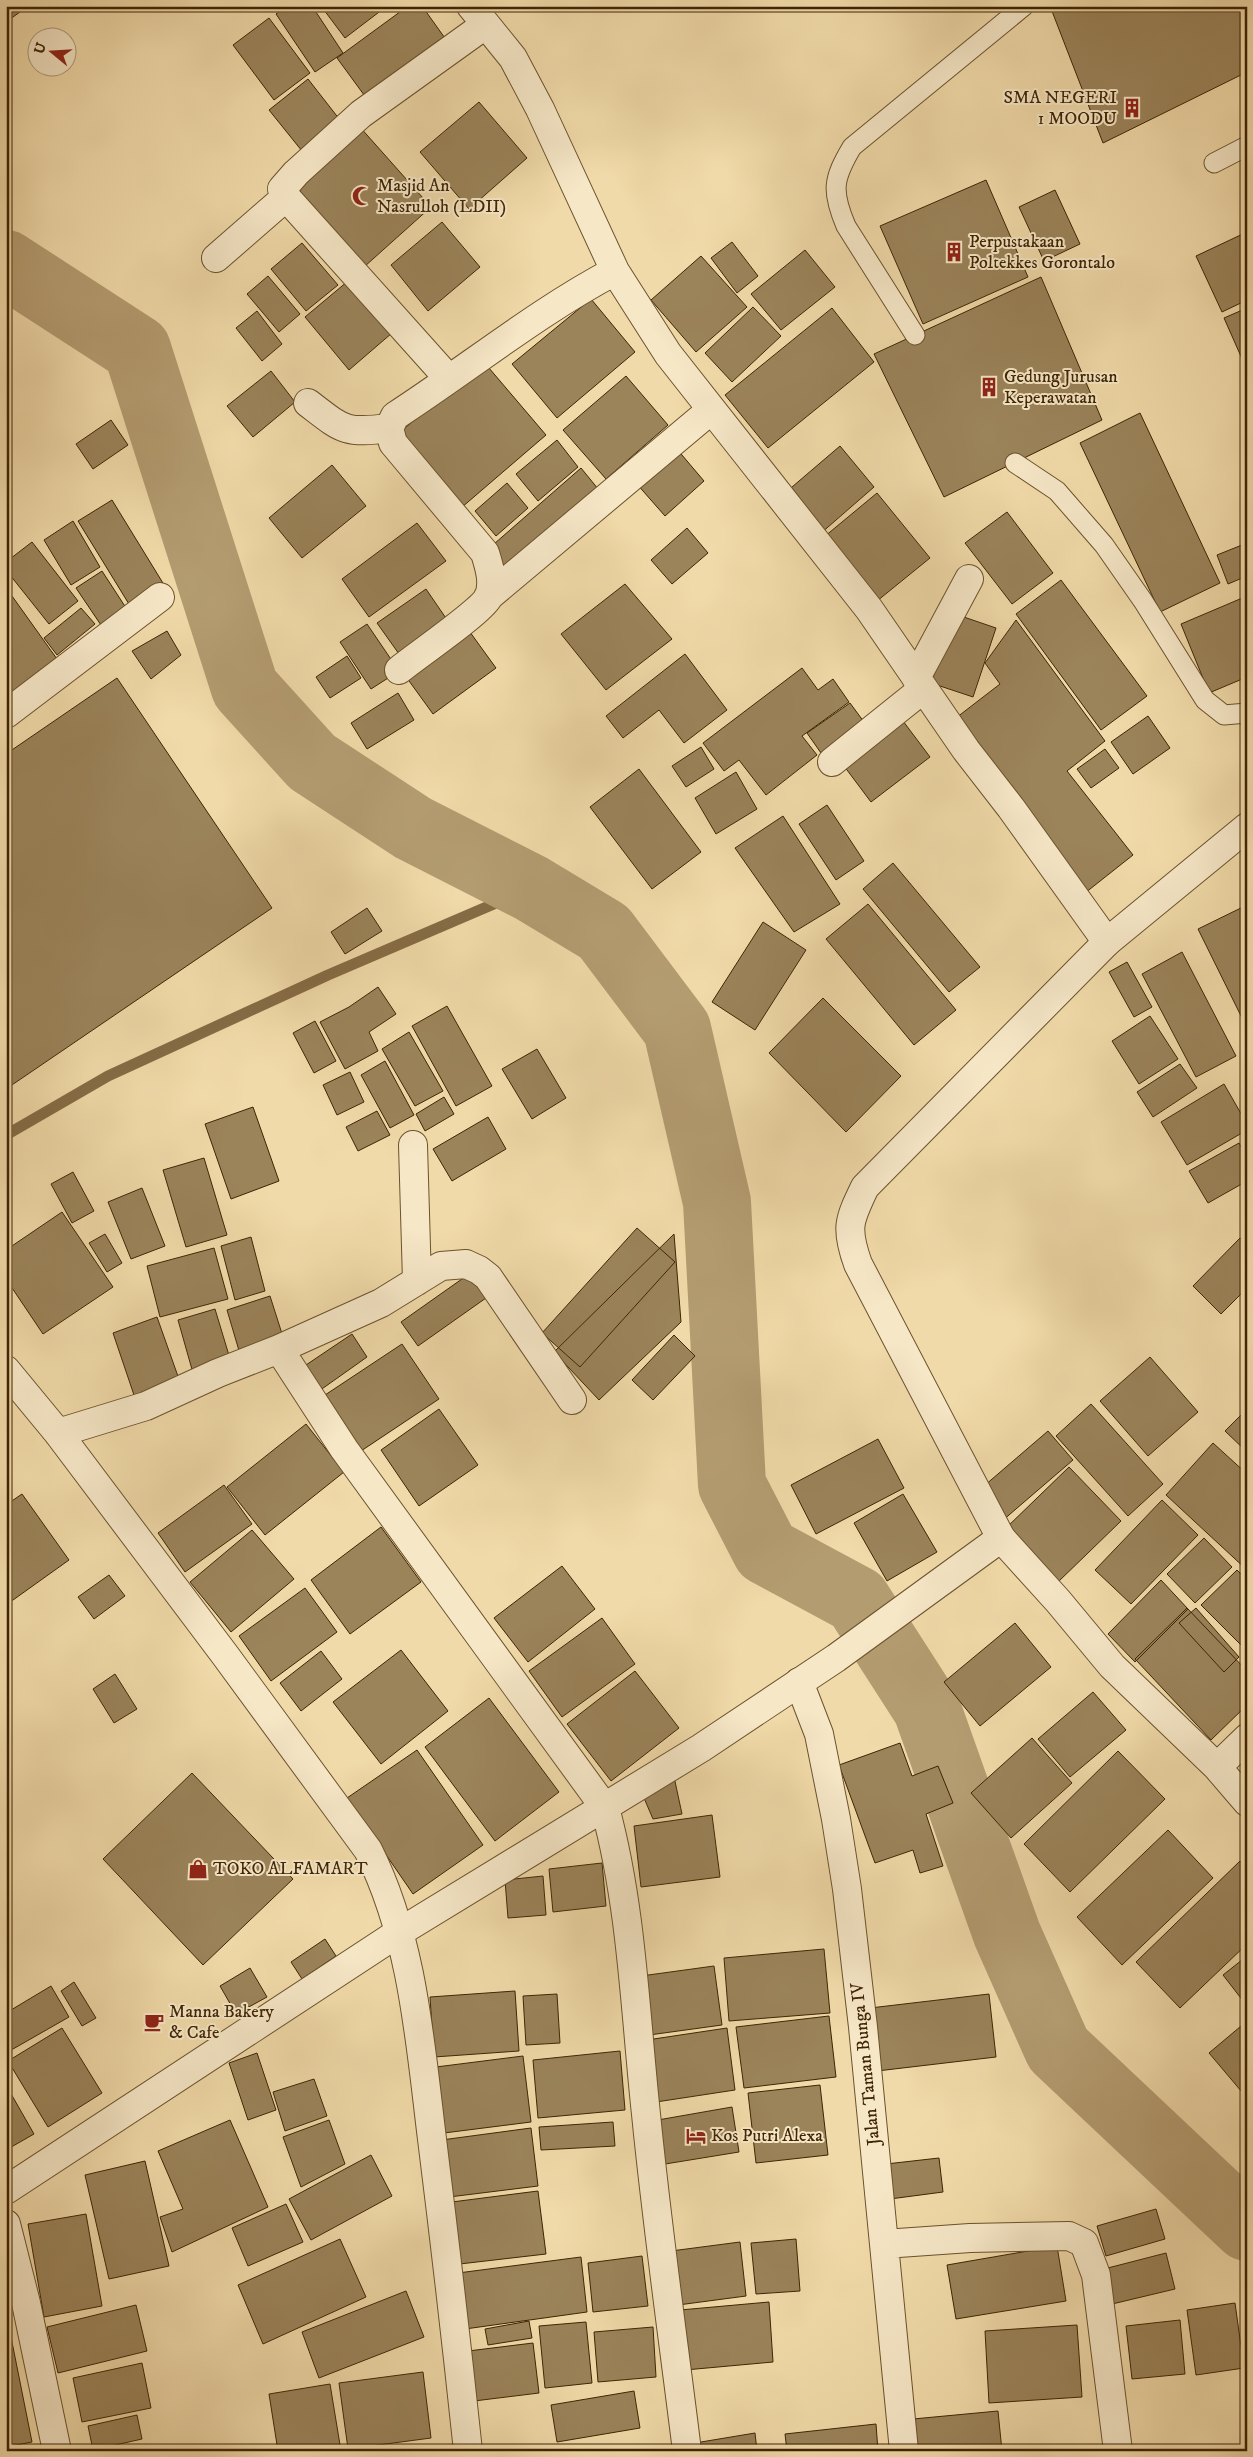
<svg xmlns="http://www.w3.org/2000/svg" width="1253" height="2457" viewBox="0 0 1253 2457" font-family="'IM FELL DW Pica',serif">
<rect width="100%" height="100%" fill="#f1daa9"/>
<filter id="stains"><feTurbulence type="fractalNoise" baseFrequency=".004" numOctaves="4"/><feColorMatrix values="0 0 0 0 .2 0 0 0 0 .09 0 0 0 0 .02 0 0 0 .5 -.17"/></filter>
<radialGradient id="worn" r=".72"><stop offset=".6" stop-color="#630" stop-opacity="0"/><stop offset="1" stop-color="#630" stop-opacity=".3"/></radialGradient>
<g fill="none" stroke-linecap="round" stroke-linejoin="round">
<path stroke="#856c45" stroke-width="11" d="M6,1135l102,-59 220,-101 203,-87"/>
<path stroke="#b49c71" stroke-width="68" d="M6,264l131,85 108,339 67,74 101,66 118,60 73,44 73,97 40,173 15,283 34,66 91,49 70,109 80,225 51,115 189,178"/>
</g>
<path fill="#9b835a" stroke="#3e2504" d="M6,6h20l1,1 -21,15z
M287,6h25l31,47 -28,19 -39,-58z
M321,6h66l-42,32z
M408,6h14l25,35 -80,58 -30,-41z
M1050,6h197v66l-144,71z
M269,18l41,55 -36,27 -41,-55z
M308,79l32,41 -38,31 -33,-41z
M479,102l48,56 -58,51 -49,-57z
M359,126l72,81 -67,60 -71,-81z
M986,180l42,97 -105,47 -43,-98z
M1055,190l25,54 -36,17 -25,-54z
M442,222l38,45 -52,44 -37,-46z
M1247,232v68l-25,12 -26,-56z
M732,242l26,34 -21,17 -26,-35z
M302,243l36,42 -32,26 -35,-42z
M805,250l30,37 -54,43 -30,-36z
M701,256l46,51 -51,45 -45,-52z
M268,276l32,38 -21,18 -32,-38z
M1041,277l61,143 -158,77 -70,-143z
M348,281l44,52 -43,37 -44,-53z
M591,299l44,53 -78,66 -45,-54z
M753,307l28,29 -49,46 -27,-29z
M832,308l42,54 -106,86 -43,-53z
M1247,308v62l-23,-52z
M257,311l25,33 -20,17 -26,-33z
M483,361l63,74 -85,73 -63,-74z
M271,371l24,31 -42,35 -26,-31z
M626,376l42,49 -62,54 -43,-49z
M1140,413l80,170 -60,29 -80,-169z
M111,420l17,25 -35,24 -17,-25z
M557,440l21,27 -40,34 -22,-27z
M840,446l34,41 -54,47 -35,-41z
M676,448l28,33 -39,35 -29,-33z
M332,465l34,41 -64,52 -33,-40z
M581,468l22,27 -98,81 -19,-25z
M507,483l21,25 -32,28 -21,-25z
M877,493l53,65 -53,43 -53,-64z
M112,500l54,88 -34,21 -54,-88z
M1007,512l46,61 -41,31 -47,-61z
M73,521l27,46 -29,18 -27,-45z
M417,523l29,38 -77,56 -27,-38z
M687,528l21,25 -36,31 -21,-24z
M32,542l46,59 -29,23 -43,-54v-8z
M1247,543v33l-19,8 -11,-29z
M102,571l28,43 -25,17 -29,-43z
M1061,580l86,116 -46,34 -85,-116z
M625,584l47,55 -66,51 -45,-56z
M7,589l55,77 -46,33 -10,-13z
M426,589l26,38 -48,34 -27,-38z
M1247,596v81l-38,16 -28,-69z
M81,608l14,16 -38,31 -13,-17z
M955,614l41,14 -23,69 -42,-14z
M1016,620l89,121 -38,30 66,84 -48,38 -133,-172 48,-37 -15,-21z
M367,624l32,47 -28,18 -31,-47z
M467,628l29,40 -63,46 -29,-40z
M167,631l14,24 -30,24 -19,-28z
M685,654l42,56 -43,33 -25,-33 -36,28 -17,-22z
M347,656l14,22 -31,20 -14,-21z
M802,668l16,22 15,-11 16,23 -47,34 15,19 -51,40 -27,-35 -15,11 -21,-28z
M117,678l155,230 -266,181v-335z
M398,693l16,27 -47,29 -16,-26z
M850,703l14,19 -43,31 -14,-20z
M1148,716l22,32 -37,26 -22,-32z
M900,717l30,40 -59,45 -30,-40z
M701,747l13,22 -28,18 -14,-21z
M1105,749l14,19 -28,20 -14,-19z
M639,769l62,83 -49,37 -62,-82z
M736,772l21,37 -41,25 -21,-36z
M827,805l37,56 -28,19 -37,-56z
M783,816l57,88 -46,28 -59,-84z
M893,863l87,104 -31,25 -86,-103z
M868,904l88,106 -42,35 -88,-106z
M1247,905v123l-49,-99z
M367,908l15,23 -37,23 -14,-22z
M763,922l43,28 -51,80 -43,-28z
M1182,952l54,104 -40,21 -54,-103z
M1127,962l25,45 -18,10 -25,-45z
M378,987l18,27 -27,18 9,19 -33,18 -25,-47 29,-15z
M823,998l78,78 -55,56 -77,-79z
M447,1006l45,80 -36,20 -44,-80z
M1150,1016l28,43 -39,25 -27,-43z
M315,1021l21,40 -22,12 -21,-40z
M409,1032l34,59 -28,15 -33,-57z
M537,1049l29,49 -34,21 -30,-50z
M385,1061l29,54 -24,13 -29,-53z
M1180,1064l17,24 -44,29 -16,-25z
M350,1072l14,30 -27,13 -14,-30z
M1224,1084l23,40v6l-60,35 -26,-43z
M444,1097l10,17 -29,17 -9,-17z
M253,1107l26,74 -48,18 -26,-75z
M377,1111l13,24 -32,16 -12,-24z
M488,1117l18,32 -54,32 -19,-32z
M1239,1143l8,14v24l-39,22 -19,-32z
M204,1158l23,77 -41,12 -23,-77z
M73,1172l21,39 -22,12 -21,-39z
M142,1188l23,58 -34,13 -23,-57z
M62,1212l51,75 -70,47 -37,-55v-29z
M637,1228l38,34 -95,105 -38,-34z
M105,1234l17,29 -15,9 -18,-29z
M674,1234l7,88 -82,78 -45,-48z
M251,1237l14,54 -30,9 -14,-54z
M1240,1238l7,7v43l-26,26 -28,-28z
M214,1248l14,51 -68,18 -13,-51z
M469,1274l17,24 -68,48 -17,-24z
M270,1296l14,44 -44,14 -13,-44z
M215,1309l16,53 -38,11 -15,-53z
M157,1317l23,65 -45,16 -22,-65z
M352,1334l15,23 -48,34 -16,-24z
M674,1335l21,21 -42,44 -21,-20z
M402,1344l37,55 -81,54 -36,-56z
M1150,1357l48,55 -50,44 -48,-55z
M1091,1404l72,80 -35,32 -72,-80z
M439,1409l39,56 -59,41 -38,-56z
M1247,1409v43l-22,-21z
M306,1424l38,48 -79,63 -38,-48z
M1048,1431l25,29 -71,61 -25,-29z
M878,1439l26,49 -88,46 -25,-49z
M1213,1443l34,31v96l-81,-75z
M1069,1467l52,54 -64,62 -52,-54z
M224,1485l28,39 -67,48 -27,-39z
M22,1494l47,66 -63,45v-100z
M903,1494l34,58 -50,29 -33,-58z
M1162,1500l36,35 -67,69 -36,-34z
M381,1527l40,55 -71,52 -39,-54z
M252,1530l42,49 -63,53 -41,-50z
M1204,1538l28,29 -37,36 -28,-29z
M562,1566l33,43 -67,53 -34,-44z
M1237,1570l10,10v71l-46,-46z
M109,1575l16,21 -31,23 -16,-22z
M1161,1580l27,29 -53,53 -27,-28z
M305,1588l32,44 -66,49 -32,-45z
M1187,1608l60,63v34l-36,35 -76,-81z
M1196,1608l43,49 -15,15 -45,-49z
M602,1618l33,46 -73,53 -33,-46z
M1015,1623l36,44 -71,59 -36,-44z
M401,1650l47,61 -67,53 -48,-62z
M321,1651l21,28 -41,32 -21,-28z
M635,1671l44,57 -68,53 -44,-57z
M115,1674l22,35 -23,14 -21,-34z
M1093,1692l33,38 -56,47 -32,-38z
M489,1698l70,94 -64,49 -70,-94z
M1032,1738l40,45 -61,55 -40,-45z
M900,1743l12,33 26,-10 15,37 -27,11 17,52 -23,7 -7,-23 -38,13 -36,-98z
M417,1750l66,95 -70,49 -66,-96z
M1118,1751l47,48 -95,93 -46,-48z
M673,1772l9,42 -29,5 -12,-28z
M192,1773l101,106 -90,86 -100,-106z
M712,1815l8,62 -79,10 -7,-61z
M1168,1830l45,48 -91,87 -45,-48z
M1240,1861l7,7v76l-67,64 -44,-46z
M602,1863l4,43 -53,6 -4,-43z
M543,1876l3,39 -38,3 -3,-38z
M325,1939l11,17 -34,23 -11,-17z
M824,1949l6,64 -101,8 -5,-63z
M1247,1956v50l-24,-31z
M714,1966l8,59 -73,10 -8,-59z
M250,1968l17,29 -31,17 -16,-28z
M74,1982l22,36 -14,8 -21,-35z
M51,1986l18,31 -63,36v-40z
M515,1991l4,60 -85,6 -4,-60z
M557,1994l3,49 -34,2 -3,-49z
M989,1994l7,63 -119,14 -7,-63z
M829,2016l7,61 -92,11 -8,-61z
M1247,2021v77l-38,-45z
M62,2028l40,65 -54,34 -40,-66z
M727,2028l8,62 -79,12 -9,-62z
M620,2051l5,59 -87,8 -5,-58z
M257,2053l19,57 -28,10 -19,-57z
M523,2056l8,66 -95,12 -8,-66z
M314,2079l13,37 -42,15 -12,-39z
M6,2085l28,49 -28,16z
M820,2085l8,70 -72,8 -8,-70z
M732,2107l7,45 -80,13 -7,-44z
M230,2120l38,87 -96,45 -12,-35 23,-8 -25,-58z
M329,2120l16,44 -44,23 -18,-50z
M613,2122l2,24 -74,4 -2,-23z
M531,2128l7,58 -97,12 -7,-57z
M371,2155l21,41 -81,44 -22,-41z
M939,2158l4,34 -53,7 -4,-35z
M145,2161l24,105 -60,13 -24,-104z
M538,2191l8,63 -95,11 -7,-62z
M286,2204l17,38 -55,24 -16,-38z
M1156,2209l9,30 -59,17 -9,-30z
M86,2214l16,92 -58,11 -16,-93z
M340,2239l26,58 -103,47 -25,-59z
M796,2239l4,52 -44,3 -5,-51z
M740,2242l6,54 -68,9 -7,-54z
M1057,2246l9,55 -110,18 -9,-54z
M1166,2253l9,36 -67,16 -8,-35z
M642,2256l6,50 -55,6 -5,-49z
M581,2257l6,55 -122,17 -7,-56z
M406,2291l18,46 -105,41 -17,-46z
M769,2302l4,60 -88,8 -5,-60z
M1235,2303l9,65 -48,7 -9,-65z
M136,2305l11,46 -89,22 -11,-46z
M6,2312l26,130 -26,5z
M1180,2320l5,54 -53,5 -6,-53z
M529,2321l3,17 -44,7 -3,-16z
M586,2322l6,61 -47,5 -6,-62z
M1077,2325l5,72 -93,6 -4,-72z
M653,2327l3,50 -58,5 -4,-50z
M533,2343l6,50 -73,9 -6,-50z
M142,2363l9,45 -69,14 -9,-44z
M423,2372l8,66 -83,11 -9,-66z
M330,2384l11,67h-63l-9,-57z
M634,2391l6,37 -83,14 -6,-37z
M998,2411l4,40h-87l-2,-32z
M137,2415l5,24 -49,11 -5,-24z
M876,2424l2,27h-91l-2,-17z
M755,2433l2,18h-67l-1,-7z
M661,2448l1,3h-32z"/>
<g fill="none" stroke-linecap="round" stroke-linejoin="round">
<defs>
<path id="service" d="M1214,163l33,-17
M915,335l-69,-109c-15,-35 -13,-47 6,-79l172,-141
M1015,463l42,28 47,54 39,56 62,99 19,15 23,-2"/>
<path id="minor" d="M471,6l42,52 27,51 75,162 53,83 201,255 97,141 45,58 96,134
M216,258l70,-61
M449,379l-163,-182 -4,-8 14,-16 65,-59 124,-89
M308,403c34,26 36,31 81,25
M488,597l223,-187
M399,670c17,-14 80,-57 89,-72 7,-14 1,-32 -3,-45l-92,-110 -4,-15 6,-12c74,-48 142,-104 220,-145
M916,678l53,-99
M6,714l154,-117
M832,762l91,-73
M413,1145l4,136
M279,1349l65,100 261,359c27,99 30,204 41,306 11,112 27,224 41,337
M6,1370l52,63 167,222 143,195c45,89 52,192 64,289 13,104 25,208 36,312
M58,1433l88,-27 72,-33 61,-24 102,-46 60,-37 25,-2 13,6 9,7 84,123
M1001,1538l57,63 54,65 105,101 30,35
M799,1682l20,52 17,85 11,70 16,138 41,424
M1217,1767l30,-29
M6,2224l20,79 31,148
M884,2244l86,-6 99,-2 15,7 12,32 22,176"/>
<path id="tertiary" d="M6,2190l392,-257 303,-185 135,-90 165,-120 -143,-274c-13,-36 -9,-44 7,-77l242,-245 140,-115"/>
</defs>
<use href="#service" stroke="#6b522d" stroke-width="21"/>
<use href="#minor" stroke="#6b522d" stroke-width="30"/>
<use href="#tertiary" stroke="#6b522d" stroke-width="30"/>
<use href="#service" stroke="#f6e7c7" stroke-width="19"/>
<use href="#minor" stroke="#f6e7c7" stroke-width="28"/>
<use href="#tertiary" stroke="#f6e7c7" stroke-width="28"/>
</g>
<defs>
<symbol id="building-bare" viewBox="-9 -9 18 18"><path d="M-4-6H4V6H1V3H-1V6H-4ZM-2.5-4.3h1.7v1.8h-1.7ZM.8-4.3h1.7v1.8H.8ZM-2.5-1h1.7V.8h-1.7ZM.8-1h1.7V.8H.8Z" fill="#8f2418" stroke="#f6e7c7" stroke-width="2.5" paint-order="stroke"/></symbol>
<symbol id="mosque-bare" viewBox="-9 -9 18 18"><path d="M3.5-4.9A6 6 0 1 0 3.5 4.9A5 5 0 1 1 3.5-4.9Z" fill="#8f2418" stroke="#f6e7c7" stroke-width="2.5" paint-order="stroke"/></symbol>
<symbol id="shop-bare" viewBox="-9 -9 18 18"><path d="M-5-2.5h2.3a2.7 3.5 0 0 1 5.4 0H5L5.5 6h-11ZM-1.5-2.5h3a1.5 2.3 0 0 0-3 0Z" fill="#8f2418" stroke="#f6e7c7" stroke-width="2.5" paint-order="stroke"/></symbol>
<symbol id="cafe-bare" viewBox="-9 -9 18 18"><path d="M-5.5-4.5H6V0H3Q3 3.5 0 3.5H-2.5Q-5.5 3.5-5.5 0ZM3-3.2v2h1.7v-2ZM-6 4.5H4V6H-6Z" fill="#8f2418" stroke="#f6e7c7" stroke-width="2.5" paint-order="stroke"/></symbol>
<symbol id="hotel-bare" viewBox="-9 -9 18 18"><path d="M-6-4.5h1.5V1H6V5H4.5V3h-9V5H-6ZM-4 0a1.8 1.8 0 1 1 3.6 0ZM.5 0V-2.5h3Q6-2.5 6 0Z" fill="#8f2418" stroke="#f6e7c7" stroke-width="2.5" paint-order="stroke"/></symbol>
</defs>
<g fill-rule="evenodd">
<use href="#building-bare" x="1118" y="94" width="28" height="28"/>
<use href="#mosque-bare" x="348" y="182" width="28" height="28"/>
<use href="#building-bare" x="940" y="238" width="28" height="28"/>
<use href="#building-bare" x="975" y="373" width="28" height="28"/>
<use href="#shop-bare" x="184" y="1855" width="28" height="28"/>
<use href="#cafe-bare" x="140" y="2008" width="28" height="28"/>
<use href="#hotel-bare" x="682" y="2122" width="28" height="28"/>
</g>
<g text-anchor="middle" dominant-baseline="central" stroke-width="4" stroke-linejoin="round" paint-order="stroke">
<g font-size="18" fill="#3e2504" stroke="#f6e7c7" text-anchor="start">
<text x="1117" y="98" text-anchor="end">SMA NEGERI<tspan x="1117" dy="21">1 MOODU</tspan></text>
<text x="377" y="186">Masjid An<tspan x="377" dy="21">Nasrulloh (LDII)</tspan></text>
<text x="969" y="242">Perpustakaan<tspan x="969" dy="21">Poltekkes Gorontalo</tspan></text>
<text x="1004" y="377">Gedung Jurusan<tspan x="1004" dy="21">Keperawatan</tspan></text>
<text x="213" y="1869">TOKO ALFAMART</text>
<text x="169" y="2012">Manna Bakery<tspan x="169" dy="21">&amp; Cafe</tspan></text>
<text x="711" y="2136">Kos Putri Alexa</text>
</g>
<g font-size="18" fill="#3e2504" stroke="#f6e7c7">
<text transform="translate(866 2064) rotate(-96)">Jalan Taman Bunga IV</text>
</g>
</g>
<rect width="1253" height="2457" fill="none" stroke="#f1daa9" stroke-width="25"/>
<rect x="8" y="8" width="1238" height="2442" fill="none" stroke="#3e2504" stroke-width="2.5"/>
<rect x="12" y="12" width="1228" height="2432" fill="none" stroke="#3e2504"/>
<g transform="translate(52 52) rotate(288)"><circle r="24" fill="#f6e7c7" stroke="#ac9979"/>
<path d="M0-4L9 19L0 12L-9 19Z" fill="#8f2418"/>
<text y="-8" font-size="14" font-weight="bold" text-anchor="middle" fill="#3e2504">U</text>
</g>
<rect width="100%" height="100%" filter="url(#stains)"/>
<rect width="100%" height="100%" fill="url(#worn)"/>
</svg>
